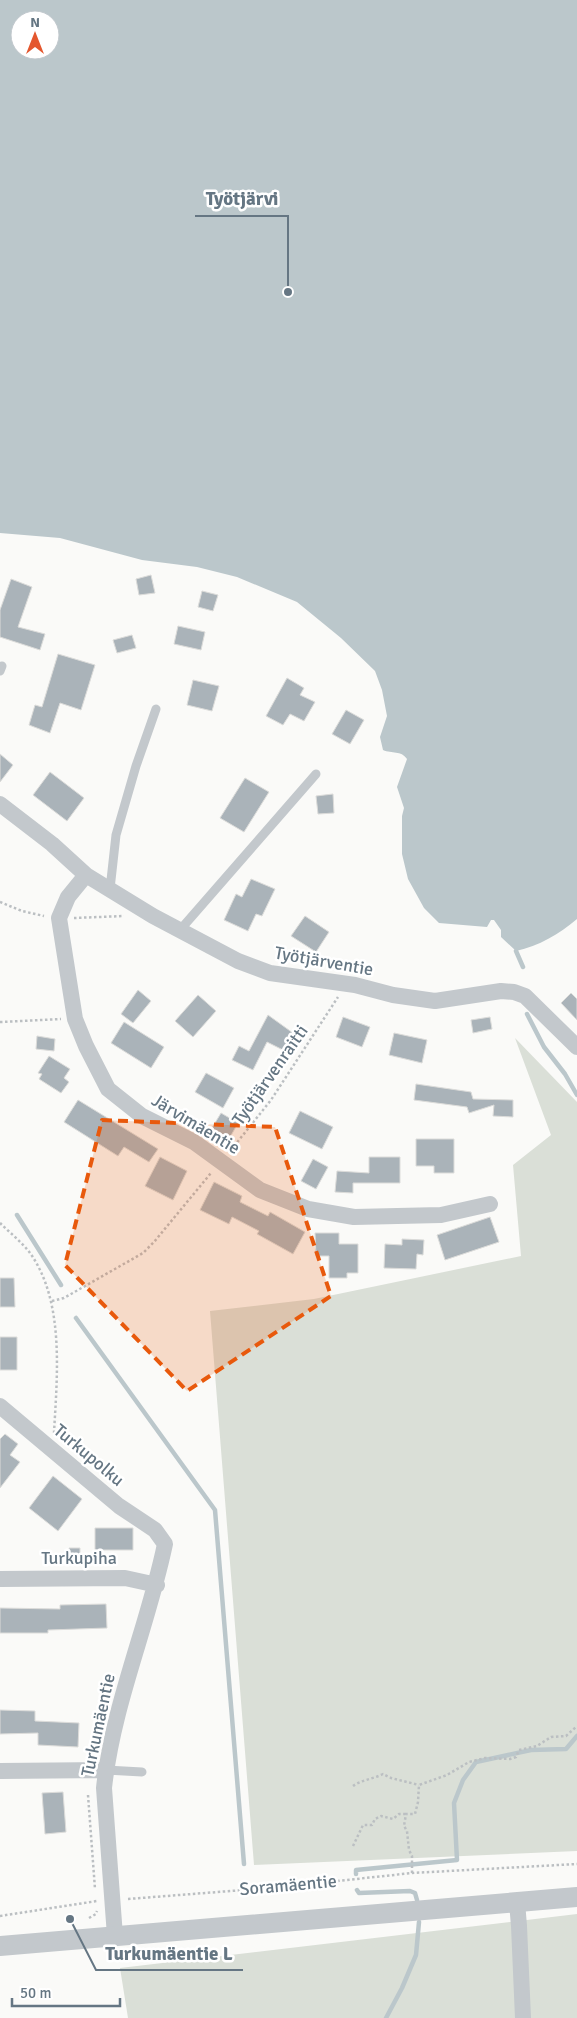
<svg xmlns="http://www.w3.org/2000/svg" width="577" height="2018" viewBox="0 0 577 2018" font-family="Signika,sans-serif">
<rect width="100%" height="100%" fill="#fafaf8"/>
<path fill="#dadfd7" d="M515,1038l62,64v749l-323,14 -44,-554 104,-12 207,-43 -8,-91 38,-30z
M577,1914v104h-449l-8,-50z"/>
<path fill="#bbc7cb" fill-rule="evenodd" d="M0,0h577v919c-18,15 -38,27 -61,32l-15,-14v-7l-7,-10h-3l-4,7 -48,-4 -15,-15 -16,-29 -6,-25v-38l2,-8 -7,-21 10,-28c-6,-9 -15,-5 -24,-9l-3,-13 7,-21 -5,-26 -7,-19 -34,-33 -44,-36 -60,-25 -40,-10 -55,-7 -82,-22 -60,-5zM20,20h30v30h-30z"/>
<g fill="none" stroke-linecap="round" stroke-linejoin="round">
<path stroke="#bbc7cb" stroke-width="4.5" d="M516,951l7,16
M527,1014l17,33 21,27 12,21
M17,1215l44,70
M76,1318l139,192 29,354
M356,1874v-4l101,-10 -3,-57 9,-23 13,-18 55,-12 35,-1 11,-13
M357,1890l2,3 51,-2 5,2 2,7
M386,2018l16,-30 14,-33 3,-33"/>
</g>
<path fill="#aab3b9" stroke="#dcdcda" d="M151,575l4,18 -16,2 -3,-16z
M11,579l21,8 -14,40 27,7 -5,16 -40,-13v-27z
M202,591l16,4 -5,16 -15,-4z
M178,626l27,6 -4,18 -27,-6z
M132,635l4,13 -19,5 -4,-13z
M58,654l37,11 -14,45 -21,-7 -10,30 -21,-8 6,-20 7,2z
M287,678l17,10 -4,7 15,7 -11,19 -14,-7 -7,11 -17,-9z
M193,680l26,6 -7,25 -25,-6z
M346,710l18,10 -14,24 -18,-10z
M0,754l13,11 -13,17z
M50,772l34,26 -17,23 -34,-26z
M245,778l24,14 -25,40 -24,-14z
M333,794l1,19 -16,1 -2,-18z
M251,879l24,10 -13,27 -6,-2 -8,17 -24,-11 12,-26 6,3z
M305,916l24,16 -13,20 -25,-16z
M138,990l13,11 -18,22 -12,-9z
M571,993l6,6v21l-16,-17z
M198,995l18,16 -23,26 -18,-16z
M268,1015l25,18 -2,4 5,3 -7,13 -22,-11 -14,28 -21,-10 7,-14 10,5z
M343,1017l27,10 -8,20 -26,-10z
M490,1017l2,12 -19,4 -2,-13z
M124,1022l40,25 -13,21 -40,-25z
M394,1033l33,7 -5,23 -33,-8z
M37,1036l18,3 -1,12 -18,-2z
M49,1056l21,13 -6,9 5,4 -8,11 -22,-14 3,-5 -4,-1z
M206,1073l28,15 -11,20 -28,-16z
M416,1084l55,8 2,7 40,1v17l-20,-1 1,-11 -25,8 -2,-6 -53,-7z
M78,1100l80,49 -9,13 -25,-15 -6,9 -54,-34z
M300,1111l33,16 -11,22 -33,-16z
M221,1113l17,10 -9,16 -17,-11z
M416,1139h38v34h-20v-7h-18z
M160,1157l27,14 -14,29 -28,-14z
M369,1157h31v26h-47v10l-18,-1 2,-21 32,2z
M313,1159l15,8 -12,22 -15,-8z
M214,1182l28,14 -2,6 28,14 2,-4 35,20 -12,22 -36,-20 2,-3 -27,-14 -3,7 -29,-14z
M490,1217l9,25 -54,18 -8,-25z
M315,1233h24v11h19v29h-11v5h-18v-22h-13z
M402,1239l22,1 -1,15 -6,-1 -1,15 -32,-1 1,-24 17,1z
M0,1278h14l1,29h-15z
M0,1337h17v33h-17z
M5,1434l13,10 -8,11 10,7 -20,26v-49z
M53,1476l29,23 -24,32 -29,-23z
M95,1528h38v22h-38z
M69,1548h11v13h-11z
M106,1604l1,24 -59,2v3h-48v-25l60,1v-4z
M0,1710l35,1v10l44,2 -1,24 -40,-2v-12l-38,1z
M63,1792l3,40 -21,2 -3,-41z"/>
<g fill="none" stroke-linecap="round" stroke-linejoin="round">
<path stroke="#bbbfc2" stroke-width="2.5" stroke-dasharray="2.5 2.5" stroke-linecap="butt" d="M0,902l22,9 22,5
M74,918l50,-2
M0,1022l61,-3
M231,1150l40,-50 67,-103
M0,1223c10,10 22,19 30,30 35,49 27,123 24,180
M52,1301l12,-3 79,-45 11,-11 57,-69
M353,1786c8,-6 20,-7 30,-12l8,4 28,7
M88,1795l7,94
M353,1846l10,-21h9l3,-6 6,-3 12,3 6,-5h7
M412,1873v-17l-3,-6 -2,-19 -3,-5 2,-12h9l3,-12 1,-17 28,-10 22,-13 16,-4 25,1 6,-2 3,-7 18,-4 14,-9 15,-1 11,-10
M128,1899l154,-12 130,-14 165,-9
M0,1916l97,-15
M89,1918l7,-4 1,-3"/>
<path stroke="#c3c8cc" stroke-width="9" d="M0,671l2,-5
M110,889l6,-54 20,-69 20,-57
M180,930l136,-156
M106,1770l36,2"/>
<path stroke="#c3c8cc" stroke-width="16" d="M0,804l52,40 34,31 67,41 85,45 32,12 85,12 38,10 42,6 66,-10 13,1 11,4 52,51
M86,875l-18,22 -9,21 16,101 11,27 22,43 34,27 52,26 66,48 48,19 46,8 87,-2 49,-11
M0,1406l119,100 36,24 10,14c-17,82 -52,160 -61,244l11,148
M0,1579l125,-1 32,7
M0,1771l106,-1
M517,1902l2,24 4,92"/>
<path stroke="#c3c8cc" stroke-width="20" d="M0,1946l577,-49"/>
</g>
<path fill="#e8590c" fill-opacity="0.2" stroke="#e8590c" stroke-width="4" stroke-dasharray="10 6" stroke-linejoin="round" d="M102,1120l173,7 56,169 -144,95 -122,-126z"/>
<g text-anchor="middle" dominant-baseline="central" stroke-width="5" stroke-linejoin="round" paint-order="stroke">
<g font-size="18" fill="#657683" stroke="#fff">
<text transform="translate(324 961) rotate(10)">Työtjärventie</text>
<text transform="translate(270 1075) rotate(-55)">Työtjärvenraitti</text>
<text transform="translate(196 1124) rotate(31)">Järvimäentie</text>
<text transform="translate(89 1455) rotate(40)">Turkupolku</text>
<text x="79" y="1558">Turkupiha</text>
<text transform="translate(98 1725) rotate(-78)">Turkumäentie</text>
<text transform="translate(288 1885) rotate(-5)">Soramäentie</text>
</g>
</g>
<path fill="none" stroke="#657683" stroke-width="2" d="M288 292L288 216H195M70 1919L96 1970H243"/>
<g fill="#657683" stroke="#fff" stroke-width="2">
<circle cx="288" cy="292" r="5"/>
<circle cx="70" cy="1919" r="5"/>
</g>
<g font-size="19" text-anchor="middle" font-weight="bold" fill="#657683" stroke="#fff" stroke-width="5" stroke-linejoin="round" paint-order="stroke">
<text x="242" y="205">Työtjärvi</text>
<text x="169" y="1960">Turkumäentie L</text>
</g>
<g transform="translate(35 35)"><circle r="24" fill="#ffffff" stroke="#c1c8cd"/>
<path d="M0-4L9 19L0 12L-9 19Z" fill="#e4572e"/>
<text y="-8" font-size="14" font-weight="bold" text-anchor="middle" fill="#657683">N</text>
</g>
<path d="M12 1998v8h108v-8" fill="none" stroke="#657683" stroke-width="2.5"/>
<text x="20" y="1998" font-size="15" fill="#657683" stroke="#ffffff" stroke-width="4" paint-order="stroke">50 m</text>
</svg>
